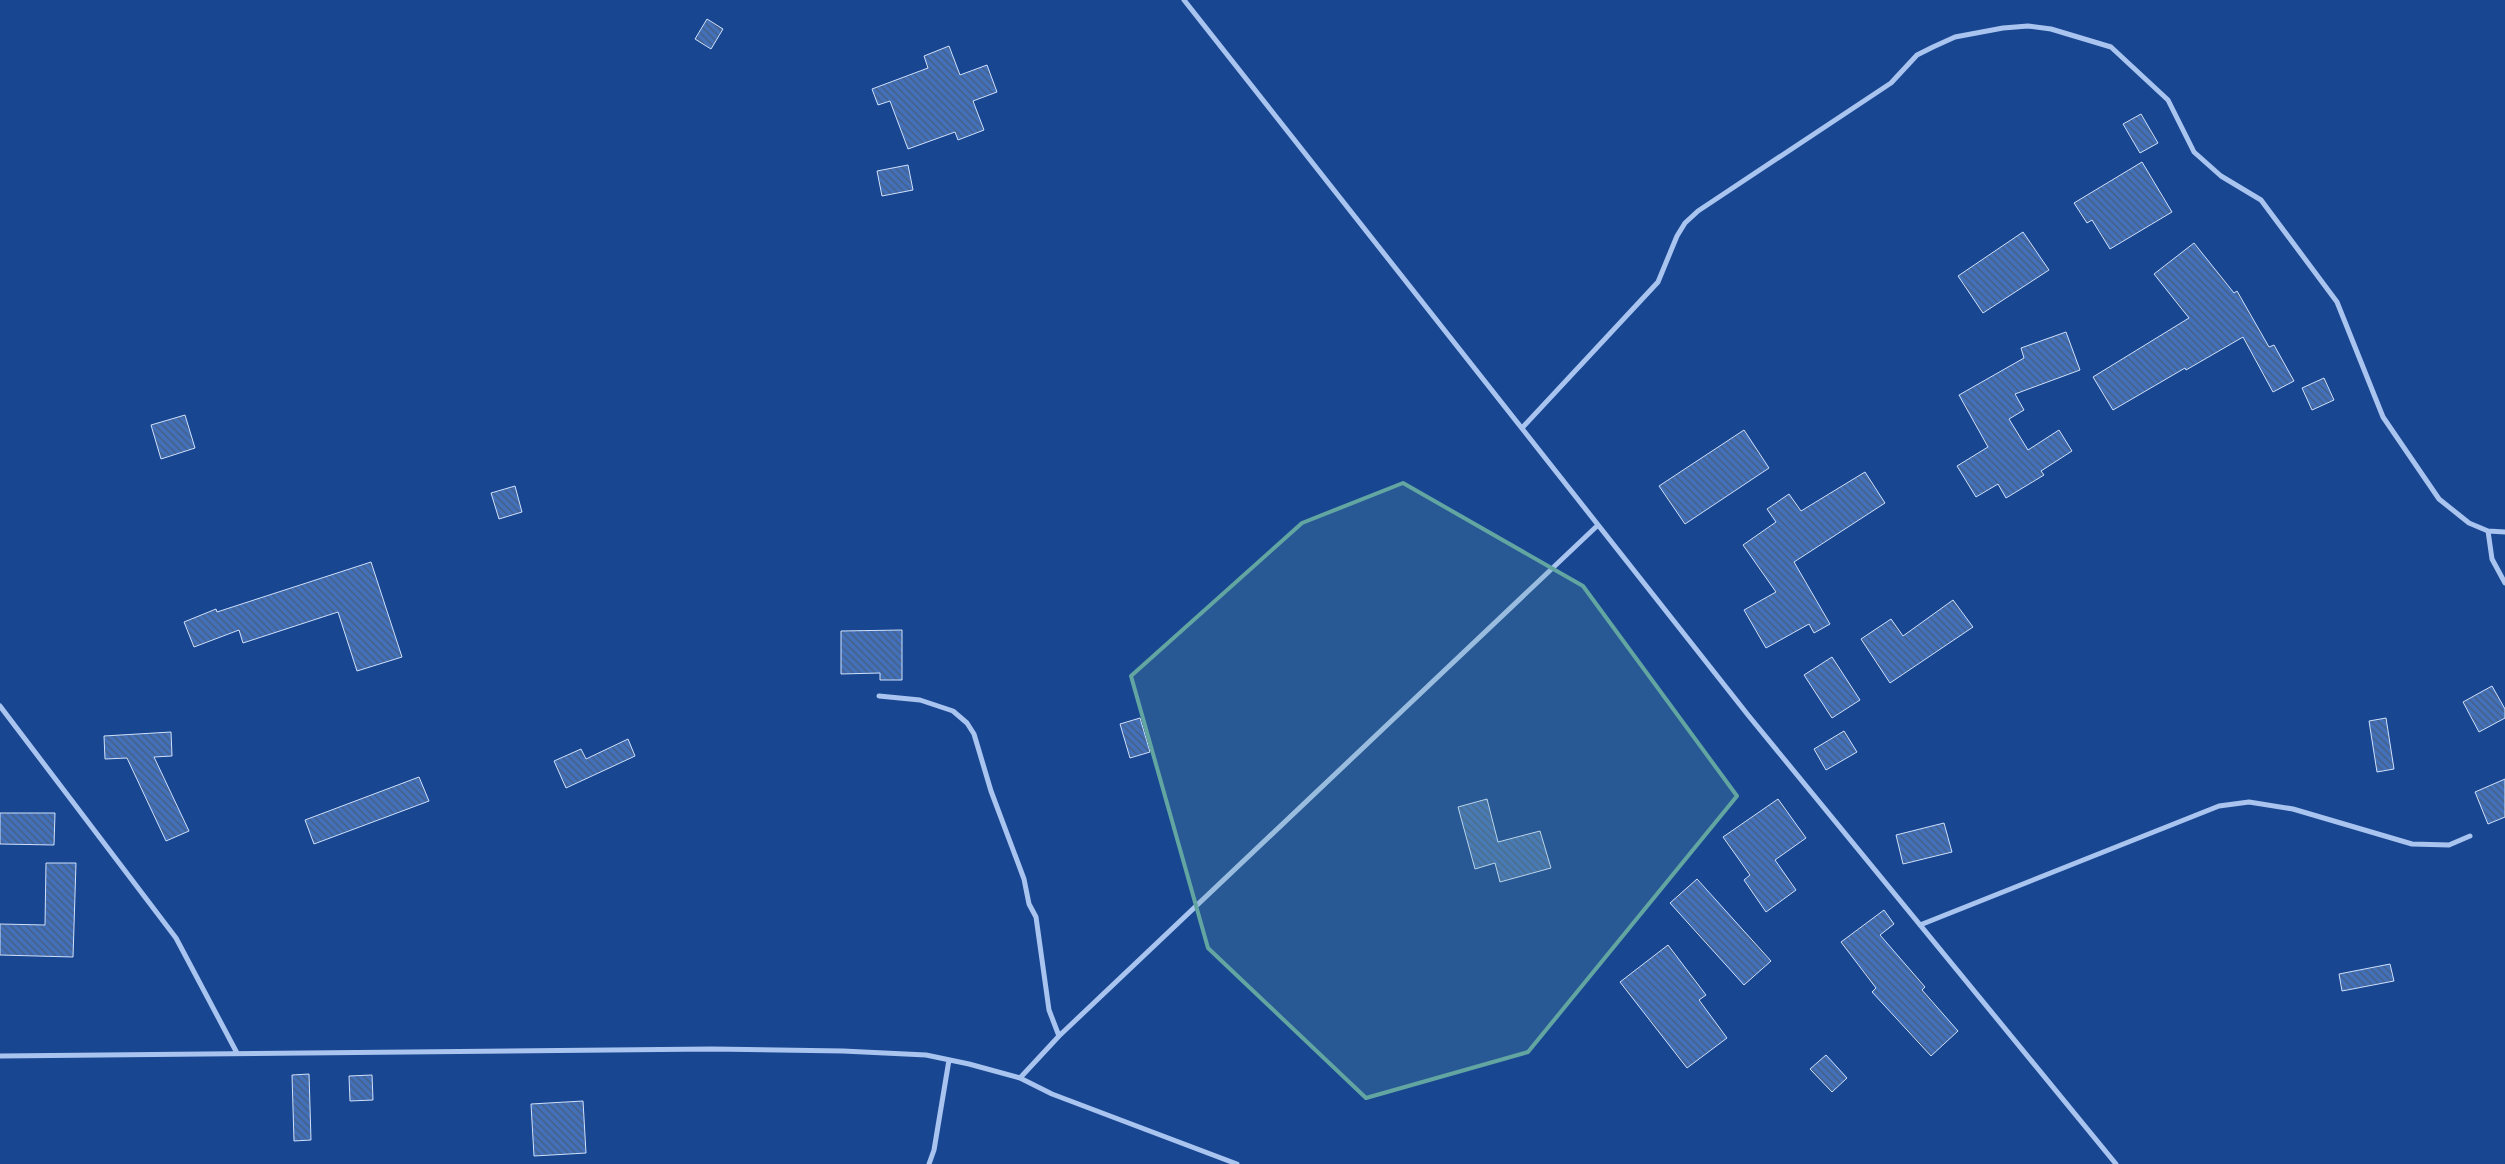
<svg xmlns="http://www.w3.org/2000/svg" width="2505" height="1164" viewBox="0 0 2505 1164" font-family="Signika,sans-serif">
<defs>
<pattern id="building-back-hatch" width="6" height="6" patternUnits="userSpaceOnUse" patternTransform="scale(1.25)"><rect width="6" height="6" fill="#4270b9"/><path d="M-1 5l2 2M0 0l6 6M5-1l2 2" fill="none" stroke="#485c7d"/></pattern>
</defs>
<rect width="100%" height="100%" fill="#194691"/>
<path fill="url(#building-back-hatch)" stroke="#cfe0fb" d="M707,19l16,10 -12,20 -16,-10z
M949,46l11,29 27,-10 10,27 -24,9 11,29 -26,10 -3,-8 -47,17 -18,-48 -12,4 -6,-16 56,-21 -4,-12z
M2141,114l17,29 -18,10 -17,-29z
M2142,162l30,50 -62,37 -18,-29 -5,3 -13,-20z
M908,165l5,25 -31,6 -5,-25z
M2023,232l26,38 -66,43 -25,-37z
M2194,243l40,50 3,-2 32,56 5,-2 20,36 -21,11 -30,-55 -57,33 -1,-2 -72,42 -20,-33 96,-59 -35,-44z
M2066,332l14,38 -65,24 9,16 -15,9 19,31 31,-20 13,21 -31,20 3,4 -38,23 -8,-14 -22,13 -19,-31 31,-19 -29,-52 65,-37 -3,-10z
M2324,378l10,22 -22,10 -10,-22z
M185,415l10,33 -34,11 -10,-34z
M1744,430l25,38 -84,56 -26,-38z
M1865,472l20,31 -91,59 36,62 -16,9 -5,-9 -43,24 -22,-38 32,-18 -33,-47 33,-23 -9,-13 22,-15 12,17z
M515,486l7,26 -23,7 -8,-26z
M371,562l31,95 -45,14 -19,-59 -95,31 -4,-13 -45,17 -10,-25 32,-13 1,3z
M1953,600l20,27 -83,56 -29,-44 30,-20 12,17z
M902,630v50h-22v-7l-39,1v-43z
M1832,657l28,43 -28,18 -28,-43z
M2492,686l13,23v9l-26,14 -16,-30z
M1140,718l10,34 -20,6 -10,-34z
M2386,718l8,51 -17,3 -8,-51z
M1844,731l13,21 -31,18 -12,-21z
M171,732l1,24 -18,1 35,74 -23,10 -39,-83 -22,1 -1,-23z
M628,739l7,17 -69,32 -12,-27 27,-12 5,10z
M419,777l10,24 -115,43 -9,-24z
M2505,779v38l-17,7 -13,-32z
M1487,799l11,43 42,-11 11,37 -51,14 -5,-19 -20,6 -17,-62z
M1778,799l28,39 -31,22 21,30 -30,22 -22,-32 6,-5 -27,-38z
M0,813h55l-1,32 -54,-1z
M1944,823l8,29 -49,12 -7,-29z
M46,863h30l-3,94 -73,-2v-31l45,1z
M1697,879l74,82 -27,24 -74,-82z
M1884,910l10,14 -14,11 45,52 -3,3 36,41 -27,25 -59,-64 4,-4 -35,-46z
M1668,945l38,50 -7,5 28,38 -40,30 -67,-86z
M2390,964l4,17 -52,10 -3,-17z
M1826,1055l21,23 -15,14 -22,-23z
M309,1074l2,66 -17,1 -2,-66z
M372,1075l1,25 -23,1 -1,-25z
M583,1101l3,52 -52,3 -3,-52z"/>
<g fill="none" stroke-linecap="round" stroke-linejoin="round">
<path stroke="#a8c4ef" stroke-width="5" d="M1184,0l564,715 368,449
M1522,428l136,-146 19,-46 8,-13 13,-12 193,-128 26,-28 16,-8 22,-10 48,-9 25,-2 23,3 60,18 57,53 26,52 27,24 40,24 76,102 46,115 56,82 30,24 19,8 17,1
M2488,531l4,28 13,24
M879,696l41,4 33,11 14,12 7,11 17,57 33,88 5,25 7,13 13,93 10,26
M0,706l176,232 61,115
M1920,925l299,-119 30,-4 44,7 119,35 37,1 21,-9
M0,1056l712,-7 131,2 83,4 43,9 51,14 32,16 185,70
M1020,1078l39,-42 539,-511
M929,1164l5,-14 15,-90"/>
</g>
<path fill="#63a6a1" fill-opacity="0.2" stroke="#63a6a1" stroke-width="4" stroke-linejoin="round" d="M1403,483l180,103 154,210 -209,256 -162,46 -158,-150 -77,-272 171,-153z"/>
</svg>
